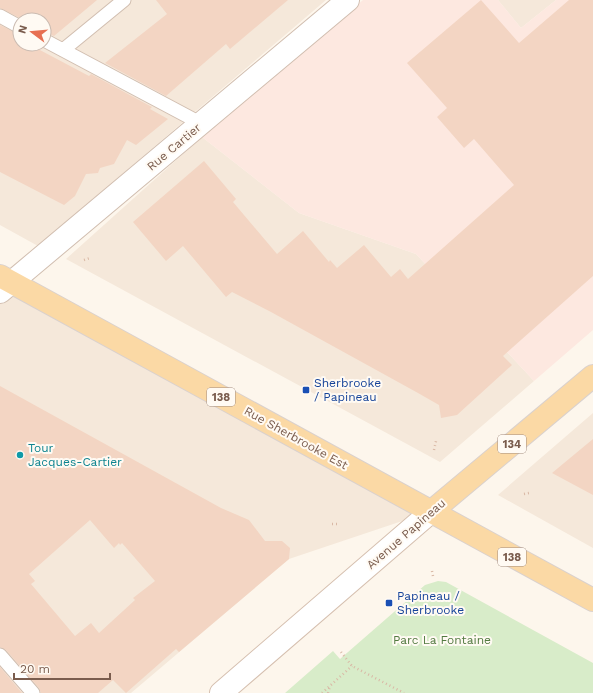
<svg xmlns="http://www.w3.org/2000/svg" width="593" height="693" viewBox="0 0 593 693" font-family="'Work Sans',sans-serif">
<rect width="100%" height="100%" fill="#fdf6ec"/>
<path fill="#f5e8da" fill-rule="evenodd" d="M0,0h326l-288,246 -38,-21zM20,20h24v24h-24z
M498,0h58l-35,28z
M202,137l97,76 117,41 118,127 -94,81 -374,-203z
M0,284l432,227 -143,48 -158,134h-131z
M593,413v135l-95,-53z"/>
<path fill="#fde8e0" d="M363,0h135l23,28 35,-28h37v330l-59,51 -118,-127 -117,-41 -97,-76z"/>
<path fill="#d8ecc9" d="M438,581l8,1 147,81v30h-308l48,-42 7,8 85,-74z"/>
<path fill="#f3d5c3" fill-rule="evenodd" d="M0,0h97l-43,36 -10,-4v-12h-20l-24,-12z
M156,0h132l-58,49 -4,-5 -60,52 -61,-33 62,-49z
M481,0l38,43 50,-43h24v276l-90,80 9,9 -55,50 -16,3 -2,-13 -21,-12 -147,-81 -39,-20 -6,5 -43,-51 -17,15 -33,-39 71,-61 32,38 -3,3 44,52 26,-23 26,31 1,-2 7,8 27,-23 27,32 9,-8 8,10 106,-94 -40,-46 -10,9 -27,-31 10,-9 -40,-45z
M0,25l20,10v9h17l3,3 -2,2 51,27 2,-2 61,33 -2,2 18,10 -32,26 -9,-5 -13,24 -14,4 -2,5 -12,1 -11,22 -11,9 -64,-33z
M0,386l221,122 28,12 16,21h17l8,7 -1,11 -110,93 -3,-3 -50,44 -13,-13 -15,13h-57l-2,-5 -33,-38 -6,-3zM90,520l24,28 5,-5 1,2 2,-2 33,38 -22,17 2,2 -36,33 -8,-10 -16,13 -44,-52 4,-3 -6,-7z
M593,439v56l-41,-22z
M0,667l22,26h-22z"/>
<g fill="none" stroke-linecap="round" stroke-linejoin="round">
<defs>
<path id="service" d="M0,16l20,11
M44,40l158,84
M63,50l61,-50
M0,655l33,38"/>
<path id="minor" d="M0,292l348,-292"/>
<path id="secondary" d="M221,693l211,-182"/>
<path id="primary" d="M0,276l593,324
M432,511l161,-135"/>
</defs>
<use href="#service" stroke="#d1beb0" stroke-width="15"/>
<use href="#minor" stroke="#d1beb0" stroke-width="24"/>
<use href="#secondary" stroke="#d6c0b0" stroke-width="24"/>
<use href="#primary" stroke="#dad1cd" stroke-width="24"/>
<path stroke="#d9b8a5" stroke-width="2.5" stroke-dasharray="1 3" stroke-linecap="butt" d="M84,260l6,-2
M434,450l2,-9
M524,494l5,-1
M332,524h6
M432,571l1,5
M341,652l11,14 52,27
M322,693l30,-27
M328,693l2,-7"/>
<use href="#service" stroke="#fff" stroke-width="13"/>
<use href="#minor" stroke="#fff" stroke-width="22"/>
<use href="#secondary" stroke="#fff" stroke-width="22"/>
<use href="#primary" stroke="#fbd9a5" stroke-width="22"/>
</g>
<g fill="#1a4fb4" stroke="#fffaf3" stroke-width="1.5">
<rect x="302" y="386" width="8" height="8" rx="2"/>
<rect x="385" y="599" width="8" height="8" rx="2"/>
</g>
<circle fill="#0f9aa8" stroke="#fffaf3" stroke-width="1.5" cx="20" cy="455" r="4"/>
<g text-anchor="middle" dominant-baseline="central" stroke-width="4" stroke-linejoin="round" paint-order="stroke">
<g fill="#fffaf3" stroke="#a28b7f" stroke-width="1">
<rect x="207" y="388" width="28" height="18" rx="3"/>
<rect x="498" y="435" width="28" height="18" rx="3"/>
<rect x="498" y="548" width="28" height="18" rx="3"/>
</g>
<g font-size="11" font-weight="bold" fill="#7a5c4d">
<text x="221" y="397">138</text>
<text x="512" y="444">134</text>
<text x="512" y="557">138</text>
</g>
<g font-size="12" fill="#7a5c4d" stroke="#fffaf3">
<text transform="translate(174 147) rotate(-40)">Rue Cartier</text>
<text transform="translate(296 438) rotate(29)">Rue Sherbrooke Est</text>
<text transform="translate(406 534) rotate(-41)">Avenue Papineau</text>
</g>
<g font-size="12" fill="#164399" stroke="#fffaf3" text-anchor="start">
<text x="314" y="383">Sherbrooke<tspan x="314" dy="14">/ Papineau</tspan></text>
<text x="397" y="596">Papineau /<tspan x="397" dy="14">Sherbrooke</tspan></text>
</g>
<g font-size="12" fill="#0d838f" stroke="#fffaf3" text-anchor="start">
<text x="28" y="448">Tour<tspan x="28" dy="14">Jacques-Cartier</tspan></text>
</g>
<g font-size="12" fill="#537a41" stroke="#fffaf3">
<text x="442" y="640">Parc La Fontaine</text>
</g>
</g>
<g transform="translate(32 32) rotate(286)"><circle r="19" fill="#fffaf3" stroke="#cabbb1"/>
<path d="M0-3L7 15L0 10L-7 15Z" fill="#e76f51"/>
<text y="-6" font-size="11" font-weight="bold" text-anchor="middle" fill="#7a5c4d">N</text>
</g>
<path d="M14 673v6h96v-6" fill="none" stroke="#7a5c4d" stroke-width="2"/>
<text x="20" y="673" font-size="12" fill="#7a5c4d" stroke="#fffaf3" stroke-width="3" paint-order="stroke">20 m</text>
</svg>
